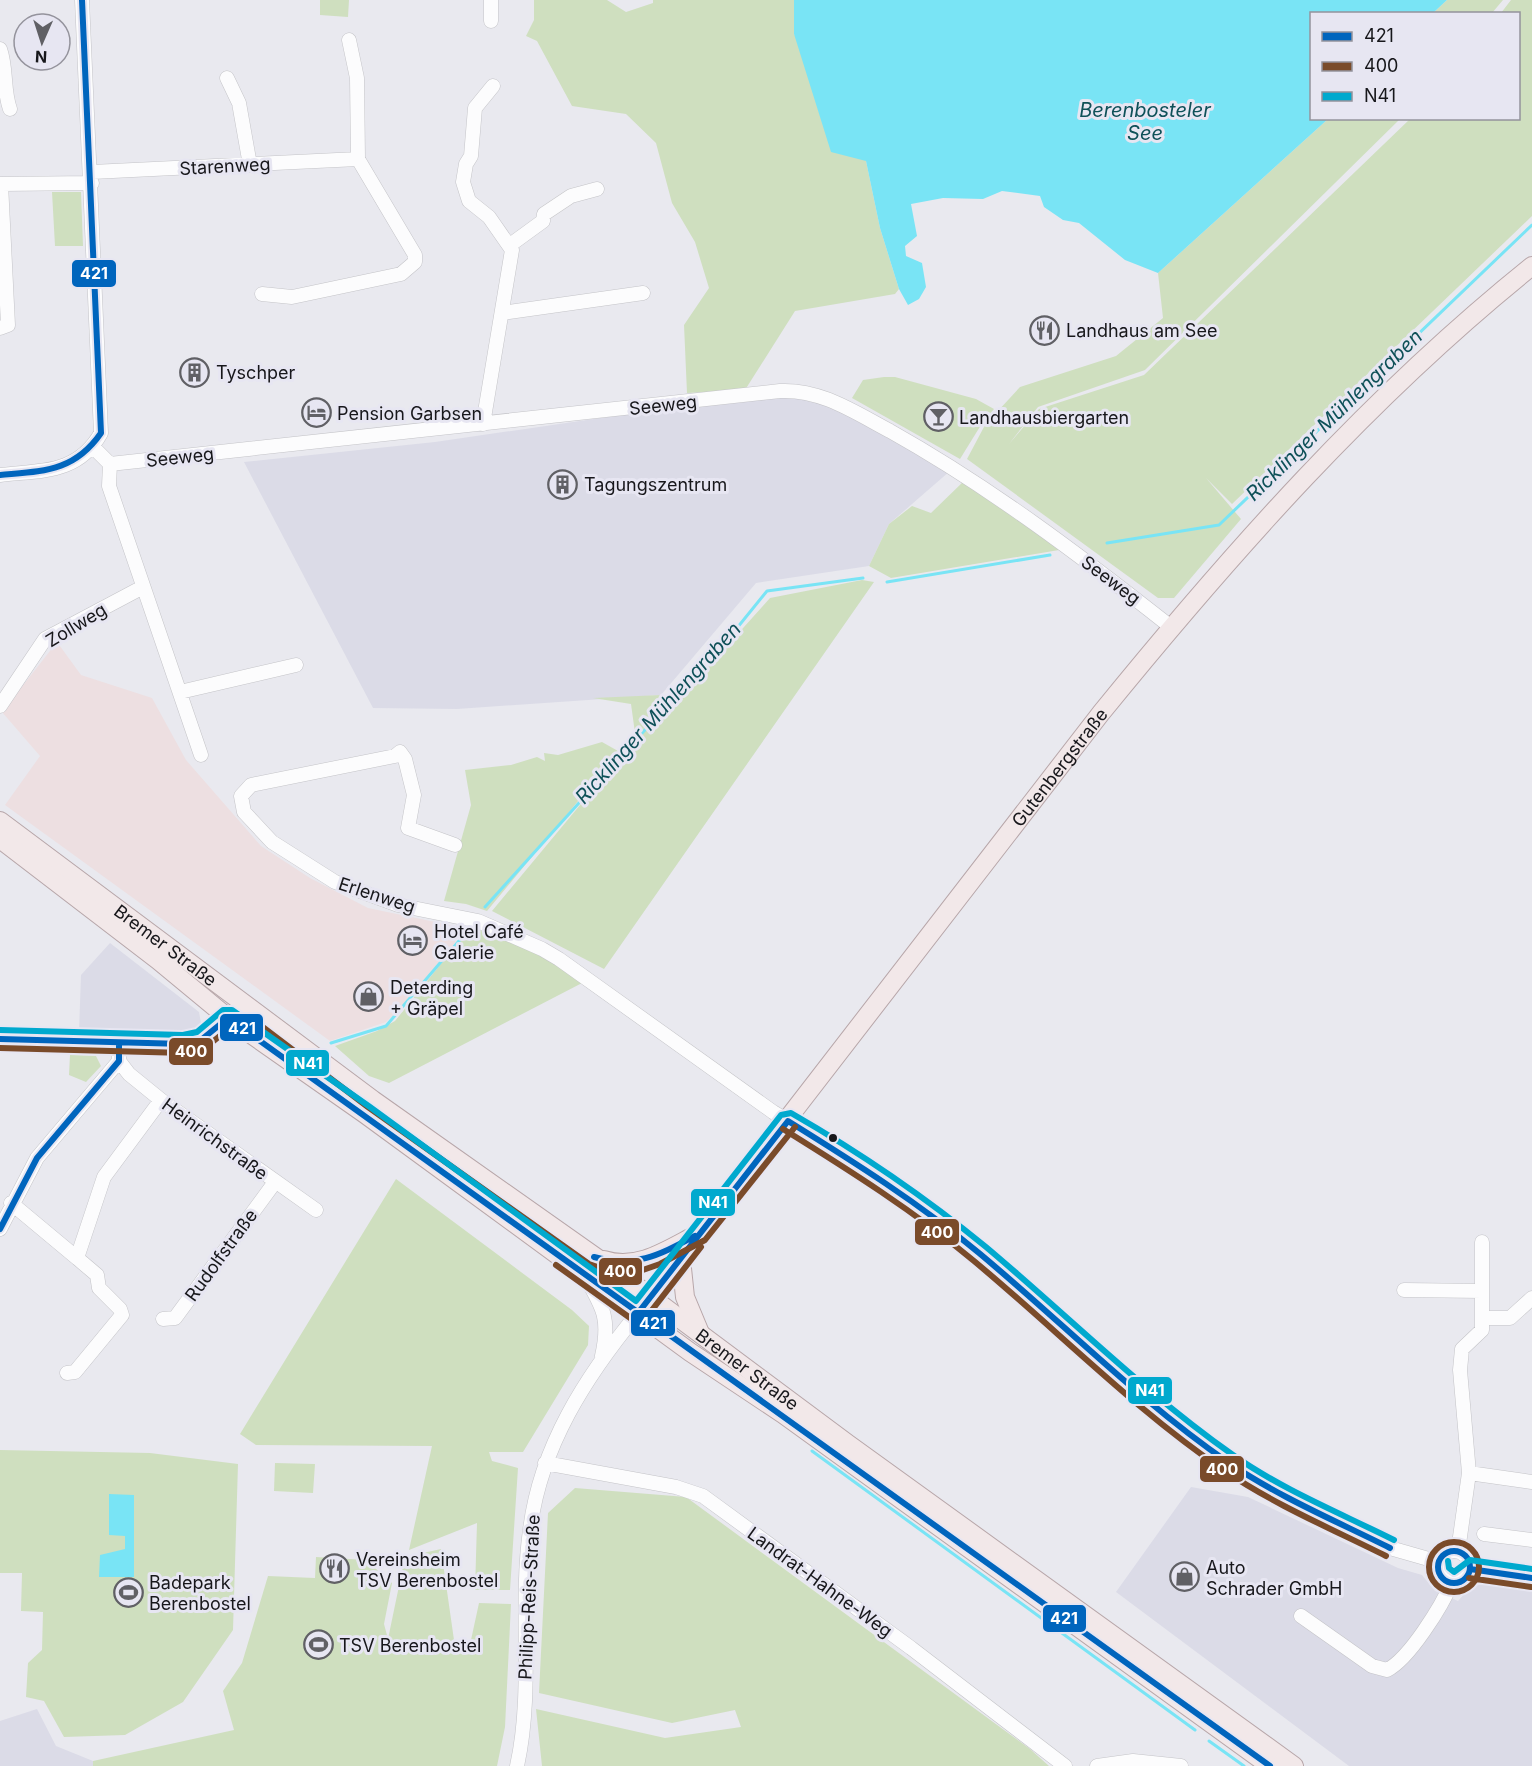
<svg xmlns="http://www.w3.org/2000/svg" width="1532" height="1766" viewBox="0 0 1532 1766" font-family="Inter,sans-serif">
<rect width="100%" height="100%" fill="#e9e9ef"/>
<path fill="#dbdbe7" d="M778,397l28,2 37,11 107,61 -61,53 -20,42 -113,17 -95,112 -204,14 -84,-1 -129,-246 191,-20 186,-27z
M110,943l89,69 2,11 -5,7 -24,5 -93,-3 2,-57z
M1191,1487l57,10 150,71 24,7 13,16 23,10 17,-19 57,5v179h-183l-233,-174z
M37,1709l19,37 37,15v5h-93v-45z"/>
<path fill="#eddfe1" d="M57,642l24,33 71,23 34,62 75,86 49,32 58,30 96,20 -32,51 -46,43 -56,19 -325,-236 35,-49 -38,-44z"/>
<path fill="#cfdfbf" d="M320,0h29l-1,17 -28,-2z
M534,0h73l19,12 27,-9v-3h141v34l72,127 14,67 19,61 -4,5 -100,17 -50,79 -58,3 -3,-68 25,-37 -14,-46 -23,-39 -16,-60 -30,-29 -54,-8 -35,-65 -11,-5 8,-16z
M1447,0h56l-11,13h-59z
M1511,0h21v216l-300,288 -26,-26 35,41 -67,79h-16l-191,-139 18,-34 35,-38 96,-31 47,-38 -5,-45 170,-154h72l-255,251 -107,37 -29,37 30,-35 105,-34 266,-256 108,-1v-104l-17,-1z
M52,192h29l2,54h-28z
M884,377h11l81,22 18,10 -13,16 -21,34 -108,-61 11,-18z
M965,480l100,69 -174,29 -22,-12 20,-42 23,-18 19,7z
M862,580l12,2 -270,387 -112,-58 103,-124 -2,-4 -106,128 -21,-7 -22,-3 27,-96 -6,-35 46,-5 26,-8 8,4 -1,-8 14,2 44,-13 16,9 17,-18 -4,-29 -38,-6 68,-3 20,2 89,-99z
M473,924l57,25 54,33 -195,101 -20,-7 -34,-30 42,-15 18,-10z
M70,1055l26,1 5,10 -15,16 -17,-7z
M396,1179l176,131 17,16 -1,19 -65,107h-34l3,9 26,7 -8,122h-35l2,-67 -68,27 23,-104 -176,-1 -16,-11z
M0,1450l150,3 88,11 -5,166 -50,72 -58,33 -61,2 -20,-36 -18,-4 2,-34 14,-13 1,-38 -22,-1 1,-38h-22z
M275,1463l40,1 -2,29 -39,-2z
M575,1488l111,9 344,252 19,17h-507l-6,-57 129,29 76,-11 -6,-17 -63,13 -133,-30 9,-180z
M441,1549l13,91h17l8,-37 32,1 -6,123 -8,39h-404v-5l141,-31 -11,-39 19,-28 26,-87 47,2 1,-21 50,3 26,23 -8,41 4,15 17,-82z"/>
<path fill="#79e4f5" d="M794,0h653l-14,13 -121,1v104l16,1 -170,154 -33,-13 -46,-37 -16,-3 -19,-13 -4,-11 -38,-5 -19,8 -40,-1 -32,6 6,32 -12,10 1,10 16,7 4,24 -7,12 -11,6 -9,-16 -19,-61 -14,-67 -35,-9 -37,-118z
M109,1494l25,1v82h-35l1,-22 25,-6v-13l-16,-1z"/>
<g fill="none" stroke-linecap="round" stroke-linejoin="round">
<path stroke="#79e4f5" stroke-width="3" d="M1107,543l112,-18 313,-300
M887,582l163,-27
M485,907l252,-279 30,-37 96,-13
M331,1043l55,-17 78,-91
M812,1451l383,279
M1209,1741l35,25"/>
<defs>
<path id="minor" d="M491,21v-21
M0,49c7,20 3,41 10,60
M227,78l12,25 11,62
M92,172l266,-13
M510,245l33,-24 1,-7 27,-18 26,-7
M262,294l30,3 109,-23 14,-12v-7l-57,-96 -1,-81 -8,-38
M502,313l141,-20
M0,328l8,-3 -7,-141 91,-1
M483,424l29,-174 -23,-33 -20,-16 -6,-19 3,-18 5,-8 4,-48 18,-22
M93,447l17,17 670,-73c41,-2 74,21 110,40 100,56 191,125 281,196
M110,464l-1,22 92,269
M0,475c42,-5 78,-1 101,-42l-19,-433
M180,692l116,-27
M0,706l45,-67 98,-52
M455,845l-47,-17 6,-33 -9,-36 -5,-7 -5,4 -144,29 -10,11 3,16 28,30 63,40 63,23 80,16 64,28 17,10 214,153 101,62 68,49 183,159 59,48 48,34 35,22 123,62 49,14
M0,1039l184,5 17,-4 27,-22 30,-6
M119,1061l10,13 32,26 155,110
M11,1203l66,55 27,-81 57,-77
M0,1229l37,-71 82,-97v-7
M586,1278c18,31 24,42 16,78
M1404,1290l78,1
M1482,1318h28l22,-20
M163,1319l12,-1 100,-136
M67,1373l8,-1 47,-57 -2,-6 -21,-21 -2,-13 -20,-17
M545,1463l131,24 27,9 208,152 154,118
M1469,1473l63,9
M1484,1534l48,6
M1458,1551l11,-78 -9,-103 2,-21 20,-19v-88
M1438 1567a16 16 0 1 1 32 0a16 16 0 1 1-32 0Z
M1470,1569l62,9
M1301,1616l71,50 15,4c22,-11 55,-64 65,-88
M517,1766c17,-77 2,-158 13,-236 10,-83 56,-154 108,-217
M1097,1766l36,-5 48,5"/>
<g id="major">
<path id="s1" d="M0,821l373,279 255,180 220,164 446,322"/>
<path d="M0,839l158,121 70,58 137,96 325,238 93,62 487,352"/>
<path d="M681,1259l4,38 15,36"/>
<path d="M604,1260c33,11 63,-10 92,-25"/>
<path id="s2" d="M643,1306l458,-593c131,-161 269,-317 431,-447"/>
</g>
</defs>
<use href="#minor" stroke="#c4c4c8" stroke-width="15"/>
<use href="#major" stroke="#b7a6a9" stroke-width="20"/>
<use href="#minor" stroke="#fcfcfd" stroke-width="14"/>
<use href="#major" stroke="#f2e8e9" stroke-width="18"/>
<defs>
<path id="bus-1" d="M0,475c43,-4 74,-3 101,-42l-19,-433
M0,1039l184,5 17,-4 27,-22 1042,748
M0,1229l37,-71 82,-97v-18
M594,1257c42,11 65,-2 101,-21
M638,1313l150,-192c66,41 131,82 191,132 83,69 160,148 250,210 50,34 107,58 161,85
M1438 1567a16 16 0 1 1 32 0a16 16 0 1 1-32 0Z
M1470,1569l62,9"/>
<path id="bus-2" d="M0,1048l185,5 20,-5 27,-22 24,-4 112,85 221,157 20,7 28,1 23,-8 45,-24 90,-113
M783,1129c66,41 131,82 191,132 83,69 161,149 251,210 50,34 107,58 161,85
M556,1265l77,55 6,2 6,-3 56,-72
M1429 1567a25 25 0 1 1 50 0a25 25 0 1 1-50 0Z
M1469,1578l62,9"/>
<path id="bus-3" d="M0,1030l183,5 14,-3 26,-22h9l138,97 266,194 145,-186 10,-2c68,39 134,84 195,134 82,69 159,146 247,208 50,35 107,58 161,85
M1448,1561l1,7 5,4 16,-12 62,9"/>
</defs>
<use href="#bus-1" stroke="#e7e6f2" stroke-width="10"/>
<use href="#bus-2" stroke="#e7e6f2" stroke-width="10"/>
<use href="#bus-3" stroke="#e7e6f2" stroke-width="10"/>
<use href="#bus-1" stroke="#0065bd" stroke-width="6"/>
<use href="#bus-2" stroke="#7a4b2a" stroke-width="6"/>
<use href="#bus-3" stroke="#00a9ce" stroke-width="6"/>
</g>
<defs>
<symbol id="restaurant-ring" viewBox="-11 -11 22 22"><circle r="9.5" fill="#e7e6f2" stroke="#606065" stroke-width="1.5"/><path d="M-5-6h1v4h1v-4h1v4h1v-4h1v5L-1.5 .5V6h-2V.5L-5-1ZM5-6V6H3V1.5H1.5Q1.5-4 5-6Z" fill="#606065"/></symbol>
<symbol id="building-ring" viewBox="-11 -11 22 22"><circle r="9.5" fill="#e7e6f2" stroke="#606065" stroke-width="1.5"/><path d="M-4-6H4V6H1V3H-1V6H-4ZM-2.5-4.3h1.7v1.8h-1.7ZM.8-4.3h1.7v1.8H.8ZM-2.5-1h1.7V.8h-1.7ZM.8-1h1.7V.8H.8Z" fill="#606065"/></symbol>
<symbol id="hotel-ring" viewBox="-11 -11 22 22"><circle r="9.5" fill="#e7e6f2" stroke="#606065" stroke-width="1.5"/><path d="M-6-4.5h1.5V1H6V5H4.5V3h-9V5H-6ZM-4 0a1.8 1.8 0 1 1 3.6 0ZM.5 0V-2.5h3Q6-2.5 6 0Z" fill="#606065"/></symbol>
<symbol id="bar-ring" viewBox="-11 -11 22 22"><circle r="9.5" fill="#e7e6f2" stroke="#606065" stroke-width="1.5"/><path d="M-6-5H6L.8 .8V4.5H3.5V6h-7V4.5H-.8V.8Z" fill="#606065"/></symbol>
<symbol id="shop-ring" viewBox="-11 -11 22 22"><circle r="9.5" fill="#e7e6f2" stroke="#606065" stroke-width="1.5"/><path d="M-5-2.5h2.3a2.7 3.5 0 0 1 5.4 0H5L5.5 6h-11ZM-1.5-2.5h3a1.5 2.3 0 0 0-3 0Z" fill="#606065"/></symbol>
<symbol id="stadium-ring" viewBox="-11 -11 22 22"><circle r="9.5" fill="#e7e6f2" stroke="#606065" stroke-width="1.5"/><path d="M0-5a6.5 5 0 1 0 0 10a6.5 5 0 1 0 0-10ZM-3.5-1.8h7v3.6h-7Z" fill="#606065"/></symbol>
</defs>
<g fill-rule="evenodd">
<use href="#restaurant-ring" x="1028" y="314" width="33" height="33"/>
<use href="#building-ring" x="178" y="356" width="33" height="33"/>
<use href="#hotel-ring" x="300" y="396" width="33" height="33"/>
<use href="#bar-ring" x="922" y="400" width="33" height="33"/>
<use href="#building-ring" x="546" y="468" width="33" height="33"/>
<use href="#hotel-ring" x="396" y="924" width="33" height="33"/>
<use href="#shop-ring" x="352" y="980" width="33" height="33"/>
<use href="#restaurant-ring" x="318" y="1552" width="33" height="33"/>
<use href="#shop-ring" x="1168" y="1560" width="33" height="33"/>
<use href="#stadium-ring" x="112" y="1576" width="33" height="33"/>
<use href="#stadium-ring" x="302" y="1628" width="33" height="33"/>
</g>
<circle fill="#17171b" stroke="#e7e6f2" stroke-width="2" cx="833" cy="1138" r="5"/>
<g text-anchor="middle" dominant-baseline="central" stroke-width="6" stroke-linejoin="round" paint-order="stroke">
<g font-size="18" fill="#17171b" stroke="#e7e6f2">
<text transform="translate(225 166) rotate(-3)">Starenweg</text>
<text transform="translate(663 405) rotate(-6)">Seeweg</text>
<text transform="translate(180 457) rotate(-6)">Seeweg</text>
<text transform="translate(1111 580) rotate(37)">Seeweg</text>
<text transform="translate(76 625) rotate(-31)">Zollweg</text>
<text stroke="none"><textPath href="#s2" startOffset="681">Gutenbergstraße</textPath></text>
<text transform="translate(377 895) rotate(18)">Erlenweg</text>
<text stroke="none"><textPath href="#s1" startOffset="207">Bremer Straße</textPath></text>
<text transform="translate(215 1139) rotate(36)">Heinrichstraße</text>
<text transform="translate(221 1255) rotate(-54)">Rudolfstraße</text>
<text stroke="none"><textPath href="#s1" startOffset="927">Bremer Straße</textPath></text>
<text transform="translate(820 1582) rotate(36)">Landrat-Hahne-Weg</text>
<text transform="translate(529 1597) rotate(-87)">Philipp-Reis-Straße</text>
</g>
<g font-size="18" fill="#17171b" stroke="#e7e6f2" text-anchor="start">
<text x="1066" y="330">Landhaus am See</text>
<text x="216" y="372">Tyschper</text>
<text x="337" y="413">Pension Garbsen</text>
<text x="959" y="417">Landhausbiergarten</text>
<text x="584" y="484">Tagungszentrum</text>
<text x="434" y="931">Hotel Café<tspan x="434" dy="21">Galerie</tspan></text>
<text x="390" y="987">Deterding<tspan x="390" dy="21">+ Gräpel</tspan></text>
<text x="356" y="1559">Vereinsheim<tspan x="356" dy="21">TSV Berenbostel</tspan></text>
<text x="1206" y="1567">Auto<tspan x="1206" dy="21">Schrader GmbH</tspan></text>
<text x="149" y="1582">Badepark<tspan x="149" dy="21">Berenbostel</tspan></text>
<text x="339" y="1645">TSV Berenbostel</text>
</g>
<g font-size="20" font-style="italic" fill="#0e5058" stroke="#e7e6f2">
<text x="1145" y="110">Berenbosteler<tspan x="1145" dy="23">See</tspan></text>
<text transform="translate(1334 415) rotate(-44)">Ricklinger Mühlengraben</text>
<text transform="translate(658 713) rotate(-48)">Ricklinger Mühlengraben</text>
</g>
</g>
<g stroke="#e7e6f2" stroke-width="2">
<rect x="71" y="259" width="46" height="29" rx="6" fill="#0065bd"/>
<rect x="219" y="1013" width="45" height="29" rx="6" fill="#0065bd"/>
<rect x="168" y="1037" width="46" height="29" rx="6" fill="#7a4b2a"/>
<rect x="285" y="1049" width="45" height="28" rx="6" fill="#00a9ce"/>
<rect x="690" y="1188" width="46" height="29" rx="6" fill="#00a9ce"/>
<rect x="914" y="1218" width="46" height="28" rx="6" fill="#7a4b2a"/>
<rect x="598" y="1257" width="45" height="29" rx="6" fill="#7a4b2a"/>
<rect x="630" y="1309" width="46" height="28" rx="6" fill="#0065bd"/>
<rect x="1127" y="1376" width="46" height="29" rx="6" fill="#00a9ce"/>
<rect x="1199" y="1455" width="46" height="28" rx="6" fill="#7a4b2a"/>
<rect x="1042" y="1604" width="45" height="29" rx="6" fill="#0065bd"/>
</g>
<g font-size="16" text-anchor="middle" font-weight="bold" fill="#fff">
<text x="94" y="279">421</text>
<text x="242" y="1034">421</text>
<text x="191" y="1057">400</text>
<text x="308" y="1069">N41</text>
<text x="713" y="1208">N41</text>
<text x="937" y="1238">400</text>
<text x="620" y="1277">400</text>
<text x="653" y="1329">421</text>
<text x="1150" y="1396">N41</text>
<text x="1222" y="1475">400</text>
<text x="1064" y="1624">421</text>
</g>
<rect x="1310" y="12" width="210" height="108" fill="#e7e6f2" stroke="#94939c" stroke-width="1.5"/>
<rect x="1322" y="32" width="30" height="9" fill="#0065bd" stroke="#94939c" stroke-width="1.5"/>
<text x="1364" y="42" font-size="18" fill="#17171b">421</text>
<rect x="1322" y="62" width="30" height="9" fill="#7a4b2a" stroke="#94939c" stroke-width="1.5"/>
<text x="1364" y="72" font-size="18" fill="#17171b">400</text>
<rect x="1322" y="92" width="30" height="9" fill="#00a9ce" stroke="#94939c" stroke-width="1.5"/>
<text x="1364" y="102" font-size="18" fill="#17171b">N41</text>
<g transform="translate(42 42) rotate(183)"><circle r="28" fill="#e7e6f2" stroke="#94939c" stroke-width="1.5"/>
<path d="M0-4.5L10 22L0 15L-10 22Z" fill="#606065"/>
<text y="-9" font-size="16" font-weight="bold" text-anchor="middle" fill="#17171b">N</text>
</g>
</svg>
